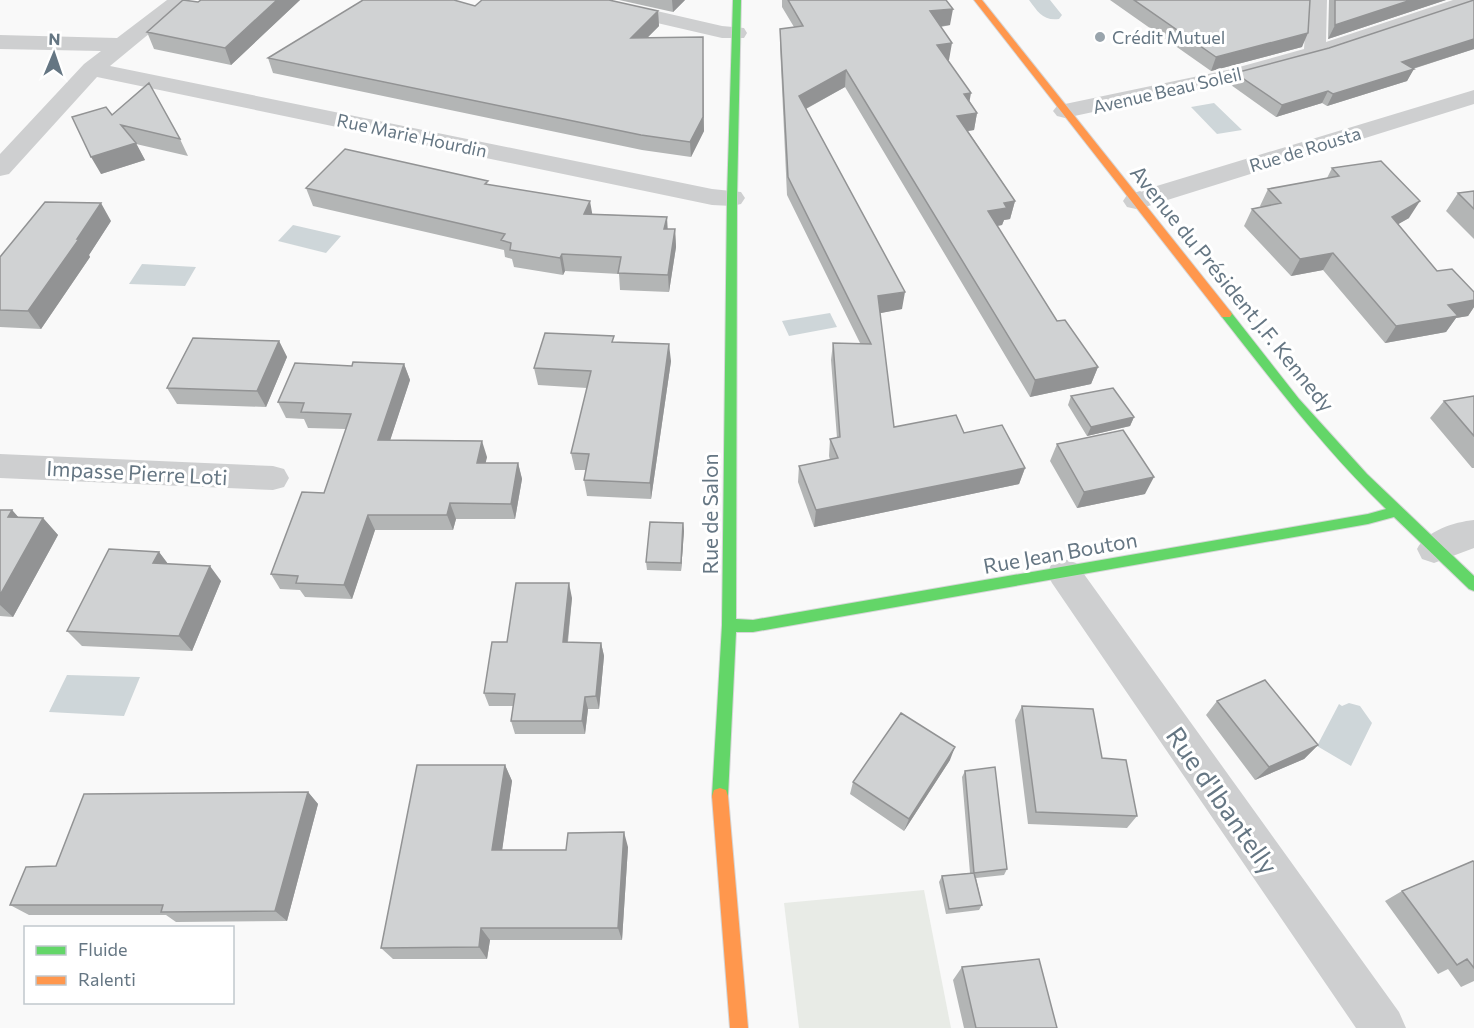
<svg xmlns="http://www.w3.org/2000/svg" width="1474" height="1028" viewBox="0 0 1474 1028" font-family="Commissioner,sans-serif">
<rect width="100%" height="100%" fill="#f9f9f9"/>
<path fill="#e8ebe6" d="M924,890l27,138h-152l-15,-125z"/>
<path fill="#ced6d9" d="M1029,0h21l12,15 -3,4c-16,2 -21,-7 -30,-19z
M1214,103l28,27 -25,4 -26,-27z
M293,225l48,11 -15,17 -48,-12z
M142,264l54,3 -11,19 -56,-2z
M830,313l7,14 -48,9 -7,-15z
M67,675l73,2 -16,39 -75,-4z
M1349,703l11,3 12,17 -21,43 -34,-20 22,-42 3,2z"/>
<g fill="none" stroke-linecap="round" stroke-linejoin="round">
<defs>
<path id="fast" d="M733,0h8l-4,198 -1,421 17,1 615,-106 18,-5c-61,-59 -112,-126 -164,-192l-2,-3 6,-4 4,1 69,88 68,75 107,102v15l-5,-2 -75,-72 -26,7 -615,108h-17l-8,164 -2,6 -6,2 -6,-2 -2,-6 10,-171 5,-427z"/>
<path id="slow" d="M974,0h8l248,311 2,3 -2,3h-8z
M720,788l6,2 2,6 20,232h-18l-18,-232 2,-6z"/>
</defs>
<use href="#fast" stroke="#d5d6d7" stroke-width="2"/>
<use href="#slow" stroke="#d5d6d7" stroke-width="2"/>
<path fill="#cecfd0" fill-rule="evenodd" d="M167,0h23l-80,66 602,123 29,3 4,6 -4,6 -9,2 -20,-1 -615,-128 -88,97 -9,2v-22l84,-90 17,-13 -101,-2v-14l117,3z
M572,0h37l113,26 22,2 3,5 -3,5h-22l-147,-34z
M1307,0h20l-1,42 127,-42h21v7l-151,51 -80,22 -178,38 -8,-2 -4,-5 4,-5 8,-2 167,-35 72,-20z
M1474,90v14l-329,103 -9,2 -9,-2 -4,-6 4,-6z
M0,454l273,12 11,3 5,9 -5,9 -11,3 -273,-12z
M1474,520v28l-40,15 -12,-4 -5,-10c9,-18 37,-27 57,-29z
M1064,559l12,4 323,449 7,16h-50l-304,-445 -5,-10 5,-10z"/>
<use href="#fast" fill="#63d668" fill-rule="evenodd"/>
<use href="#slow" fill="#ff974d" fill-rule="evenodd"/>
</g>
<path fill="#b3b5b5" d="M201,0h99l-69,65 -77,-16 -7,-17z
M619,0h66l-12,12z
M782,0h164l4,25 -9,2 8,33 -1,1 22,41 7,11 -3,17 -6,1 47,70 -5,18 -6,1 -2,5 -5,1 60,95 41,46 -7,17 -61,13 -185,-310 -39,22 96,200 -22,4 14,114 70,6 61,35 -6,16 -205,43 -16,-45 1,-16 31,-6 -1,-4 1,-17 7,-1 -6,-78 2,-17h27l-73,-148 -7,-149v-17l14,-2 -12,-20z
M1110,0h200l-8,47 -91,24z
M1329,0h117l-118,39z
M1474,0v49l-61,20 -6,12 -80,25 -5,-3 -46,14 -45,-32 4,-12 94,-25z
M475,6l183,5 1,15 -12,12 57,93 -13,26 -49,-7 -369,-77 -5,-15z
M112,115l68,24 8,17 -52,-12 9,16 -44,14z
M1332,168l77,50 -11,6 39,47 37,21v15l-6,9 -12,2 -10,14 -61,11 -62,-73 -32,6 -47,-50 8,-17 9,-2 -1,-1 8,-17 59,-11z
M489,185l103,29 75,3v12h8l1,18 -7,45 -49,-2 -1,-16 -54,-3 -2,4 -49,-8 -2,-8 -7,-2 -1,-7 -191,-44 -7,-18z
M1474,191v48l-28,-28 12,-18z
M111,221l-22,34 1,2 -49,72 -41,-2v-17z
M279,341l8,16 -21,50 -89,-3 -10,-16z
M614,342l57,19 -20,138 -64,-3 -3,-16 2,-10h-11l-4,-17 16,-65 -49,-3 -4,-17z
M404,364l6,16 -20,60 97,17 -2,6h33l4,16 -7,40h-59l-3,11h-78l-23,69 -47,-2 -5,-7 -20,-1 -9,-15 53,-81 22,-64 -38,-1 -4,-9 -18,-1 -8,-16 74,-36z
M1071,396l63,21 -4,9 -43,10 -19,-31z
M1474,396v72h-2l-42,-50 14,-17z
M1057,444l88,50 -68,14 -27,-47z
M0,510h12l6,7 25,1 15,17 -45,82 -13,-1z
M683,523l1,8 -3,40 -34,-1 -1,-8z
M159,552l9,12 53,17 -29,70 -110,-5 -15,-15z
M572,598l-4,44 33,1 3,13 -5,53h-11l-3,25h-70l-4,-13 2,-15h-24l-5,-13 23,-51z
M1217,701l101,44 -14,14 -49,21 -49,-65z
M1022,706l80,52 35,58 -10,12 -99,-4 -13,-104z
M950,760l-46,71 -54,-37 3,-12z
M505,765l7,16 -10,69h64l62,-3 -6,93h-132l-3,19h-94l-12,-11z
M965,771l42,98 -3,6 -28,3 6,27 -3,5 -33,4 -7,-32 3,-6 28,-3 -8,-96z
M308,792l10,12 -31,117 -111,1 -10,-7h-137l-19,-10 46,-39z
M1474,862v119l-13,6 -13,-18 -10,5 -53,-73 17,-10z
M962,967l95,61h-93l-11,-48z"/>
<path fill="#929394" d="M277,0h23l-69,65 -6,-17z
M672,0h13l-12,12z
M1411,0h35l-118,39 7,-14z
M953,9l-3,16 -22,3 2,-17z
M658,11l1,15 -27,27 -1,-15z
M1308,33l-6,14 -91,24 5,-14z
M1474,39v10l-78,25 6,-12z
M952,43l-3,17 -14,2 2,-17z
M703,52l1,79 -13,26 -1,-15z
M1414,69l-7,12 -80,25 6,-12z
M846,70l-1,17 -47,26 1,-17z
M1328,91l-6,12 -46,14 6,-12z
M971,93l-3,17 -4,-16z
M977,113l-3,17 -20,3 3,-17z
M136,143l9,17 -44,14 -10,-17z
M590,201l3,17 -9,-4z
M1015,201l-5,18 -6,1 -2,5 -18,3 4,-17 16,-8z
M1420,201l-11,17 -28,16 11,-17z
M101,203l10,18 -22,34 1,2 -49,72 -13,-18z
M667,217l1,17 -4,-5z
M675,229l1,18 -7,45 -1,-17z
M1333,253l-10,17 -32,6 9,-17z
M562,254l3,17 -2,4 -3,-17z
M905,292l-3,17 -26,5 2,-18z
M1474,300v7l-6,9 -12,2 -10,14 -61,11 11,-17 52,-21z
M279,341l8,16 -21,50 -9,-16z
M669,344l2,17 -20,138 -1,-16z
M404,364l6,16 -25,76 -7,-16z
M1098,367l-7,17 -61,13 5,-17z
M1134,417l-4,9 -43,10 4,-9z
M482,441l5,16 -5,22 -5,-16z
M518,463l4,16 -7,40 -4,-15z
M1025,468l-6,16 -205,43 2,-17z
M1154,477l-9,17 -68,14 7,-16z
M450,503l6,16 -3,11 -6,-15z
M12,510l15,17 -19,-10z
M368,515l7,15 -23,69 -8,-14z
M43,518l15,17 -45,82 -13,-12v-10z
M683,523l1,8 -3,40v-8z
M159,552l12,16 -18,-5z
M210,566l11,15 -29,70 -13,-15z
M569,583l3,15 -6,57 -3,-13z
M601,643l3,13 -5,53 -3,-13z
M585,697l3,12 -3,25 -3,-13z
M1318,745l-14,14 -49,21 14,-13z
M955,747l-5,13 -46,71 5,-12z
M505,765l7,16 -12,84 -8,-15z
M308,792l10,12 -31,117 -12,-10z
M624,832l4,15 -6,93 -4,-12z
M481,928l9,12 -3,19 -8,-12z"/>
<path fill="#d0d2d3" stroke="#929394" stroke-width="1.5" d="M183,0l15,2 3,-2h76l-52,48 -78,-16z
M363,0h91l21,6 7,-6h127l49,11 -27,27 72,-1v80l-13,25 -49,-7 -373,-77z
M788,0h158l7,9 -23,2 22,32 -15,2 34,48 -7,1 13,19 -20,3 58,85 -11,2 3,5 -19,3 69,110 8,-1 33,47 -63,13 -189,-310 -47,26 106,196 -27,4 16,131 62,-12 8,18 38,-8 23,43 -209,42 -17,-44 39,-8 -8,-19 10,-2 -7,-94 38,1 -83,-167 -8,-148 23,-3z
M1134,0h176l-2,33 -92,24z
M1335,0h76l-76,25z
M1474,0v39l-72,23 12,7 -81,25 -5,-3 -46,14 -47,-32 94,-25z
M149,83l31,56 -59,-14 15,18 -45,14 -19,-40 34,-10 6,8z
M345,149l143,32 -3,3 105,17 -6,13 83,3 -3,12h11l-7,46 -50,-2 3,-16 -59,-3 -2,4 -50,-8 1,-7 -10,-3 4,-6 -199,-46z
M1381,161l39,40 -28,16 45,54 15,-2 22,23v8l-26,5 10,11 -62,10 -63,-73 -33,6 -48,-50 29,-6 -13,-14 71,-13 -7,-8z
M1474,191v18l-16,-16z
M45,202l56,1 -24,36h2l-51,72 -28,-1v-53z
M545,333l69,3 -2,6 57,2 -19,139 -66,-3 5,-26 -18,-1 20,-82 -57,-3z
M193,338l86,3 -22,50 -90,-3z
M353,362l51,2 -26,76 104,1 -5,22h41l-7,41 -61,-1 -3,12h-79l-24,70 -48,-2 2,-7 -27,-2 31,-82 22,1 27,-79 -50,-2 3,-9 -26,-1 17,-39 57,3z
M1113,388l21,29 -43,10 -20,-31z
M1474,396v40l-30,-35z
M1123,430l31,47 -70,15 -27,-48z
M0,510h12l-4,7 35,1 -43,77z
M650,522l33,1 -2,40 -35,-1z
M109,549l50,3 -6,11 57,3 -31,70 -112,-5z
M516,583h53l-6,59 38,1 -5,53 -11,1 -3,24h-71l4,-27 -31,-1 8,-51h15z
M1265,680l53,65 -49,22 -52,-66z
M1022,706l71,3 9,49 24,2 11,56 -101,-4z
M901,713l54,34 -46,72 -56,-37z
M417,765h88l-13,85h74l2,-17 56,-1 -6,96h-137l-2,19 -98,1z
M995,767l12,102 -33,4 -9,-102z
M308,792l-33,119 -114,1 2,-7h-153l16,-38 30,-1 28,-72z
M1473,861l1,1v106l-7,-9 -10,6 -55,-74z
M974,873l8,32 -33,4 -7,-33z
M1039,959l18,69h-81l-14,-61z"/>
<circle fill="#99a4ac" stroke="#fff" stroke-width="2" cx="1100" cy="37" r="6"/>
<g text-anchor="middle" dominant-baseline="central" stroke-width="6" stroke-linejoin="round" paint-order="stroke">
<g font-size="18" fill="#657683" stroke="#fff" text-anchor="start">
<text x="1112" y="37">Crédit Mutuel</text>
</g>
<g font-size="18" fill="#657683" stroke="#fff">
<text transform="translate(1167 90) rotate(-13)">Avenue Beau Soleil</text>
<text transform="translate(412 135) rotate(12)">Rue Marie Hourdin</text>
<text transform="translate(1305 149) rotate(-17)">Rue de Rousta</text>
</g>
<g font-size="21" fill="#657683" stroke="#fff">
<text transform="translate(1233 288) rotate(51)">Avenue du Président J.F. Kennedy</text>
<text transform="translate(137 472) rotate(3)">Impasse Pierre Loti</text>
<text transform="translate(709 514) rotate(-90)">Rue de Salon</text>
<text transform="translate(1060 552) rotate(-10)">Rue Jean Bouton</text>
</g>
<g font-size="26" fill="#657683" stroke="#fff">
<text transform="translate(1223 800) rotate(55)">Rue d'Ibantelly</text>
</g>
</g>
<rect x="24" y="926" width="210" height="78" fill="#ffffff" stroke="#c1c8cd" stroke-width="1.5"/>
<rect x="36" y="946" width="30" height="9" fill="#63d668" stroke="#c1c8cd" stroke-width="1.5"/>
<text x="78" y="956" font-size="18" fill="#657683">Fluide</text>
<rect x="36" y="976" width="30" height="9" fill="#ff974d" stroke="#c1c8cd" stroke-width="1.5"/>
<text x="78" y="986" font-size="18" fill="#657683">Ralenti</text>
<g transform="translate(54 54) rotate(2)" stroke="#ffffff" stroke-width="4.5" paint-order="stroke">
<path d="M0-4.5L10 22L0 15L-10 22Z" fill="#657683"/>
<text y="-9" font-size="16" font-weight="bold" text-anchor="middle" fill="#657683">N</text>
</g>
</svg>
